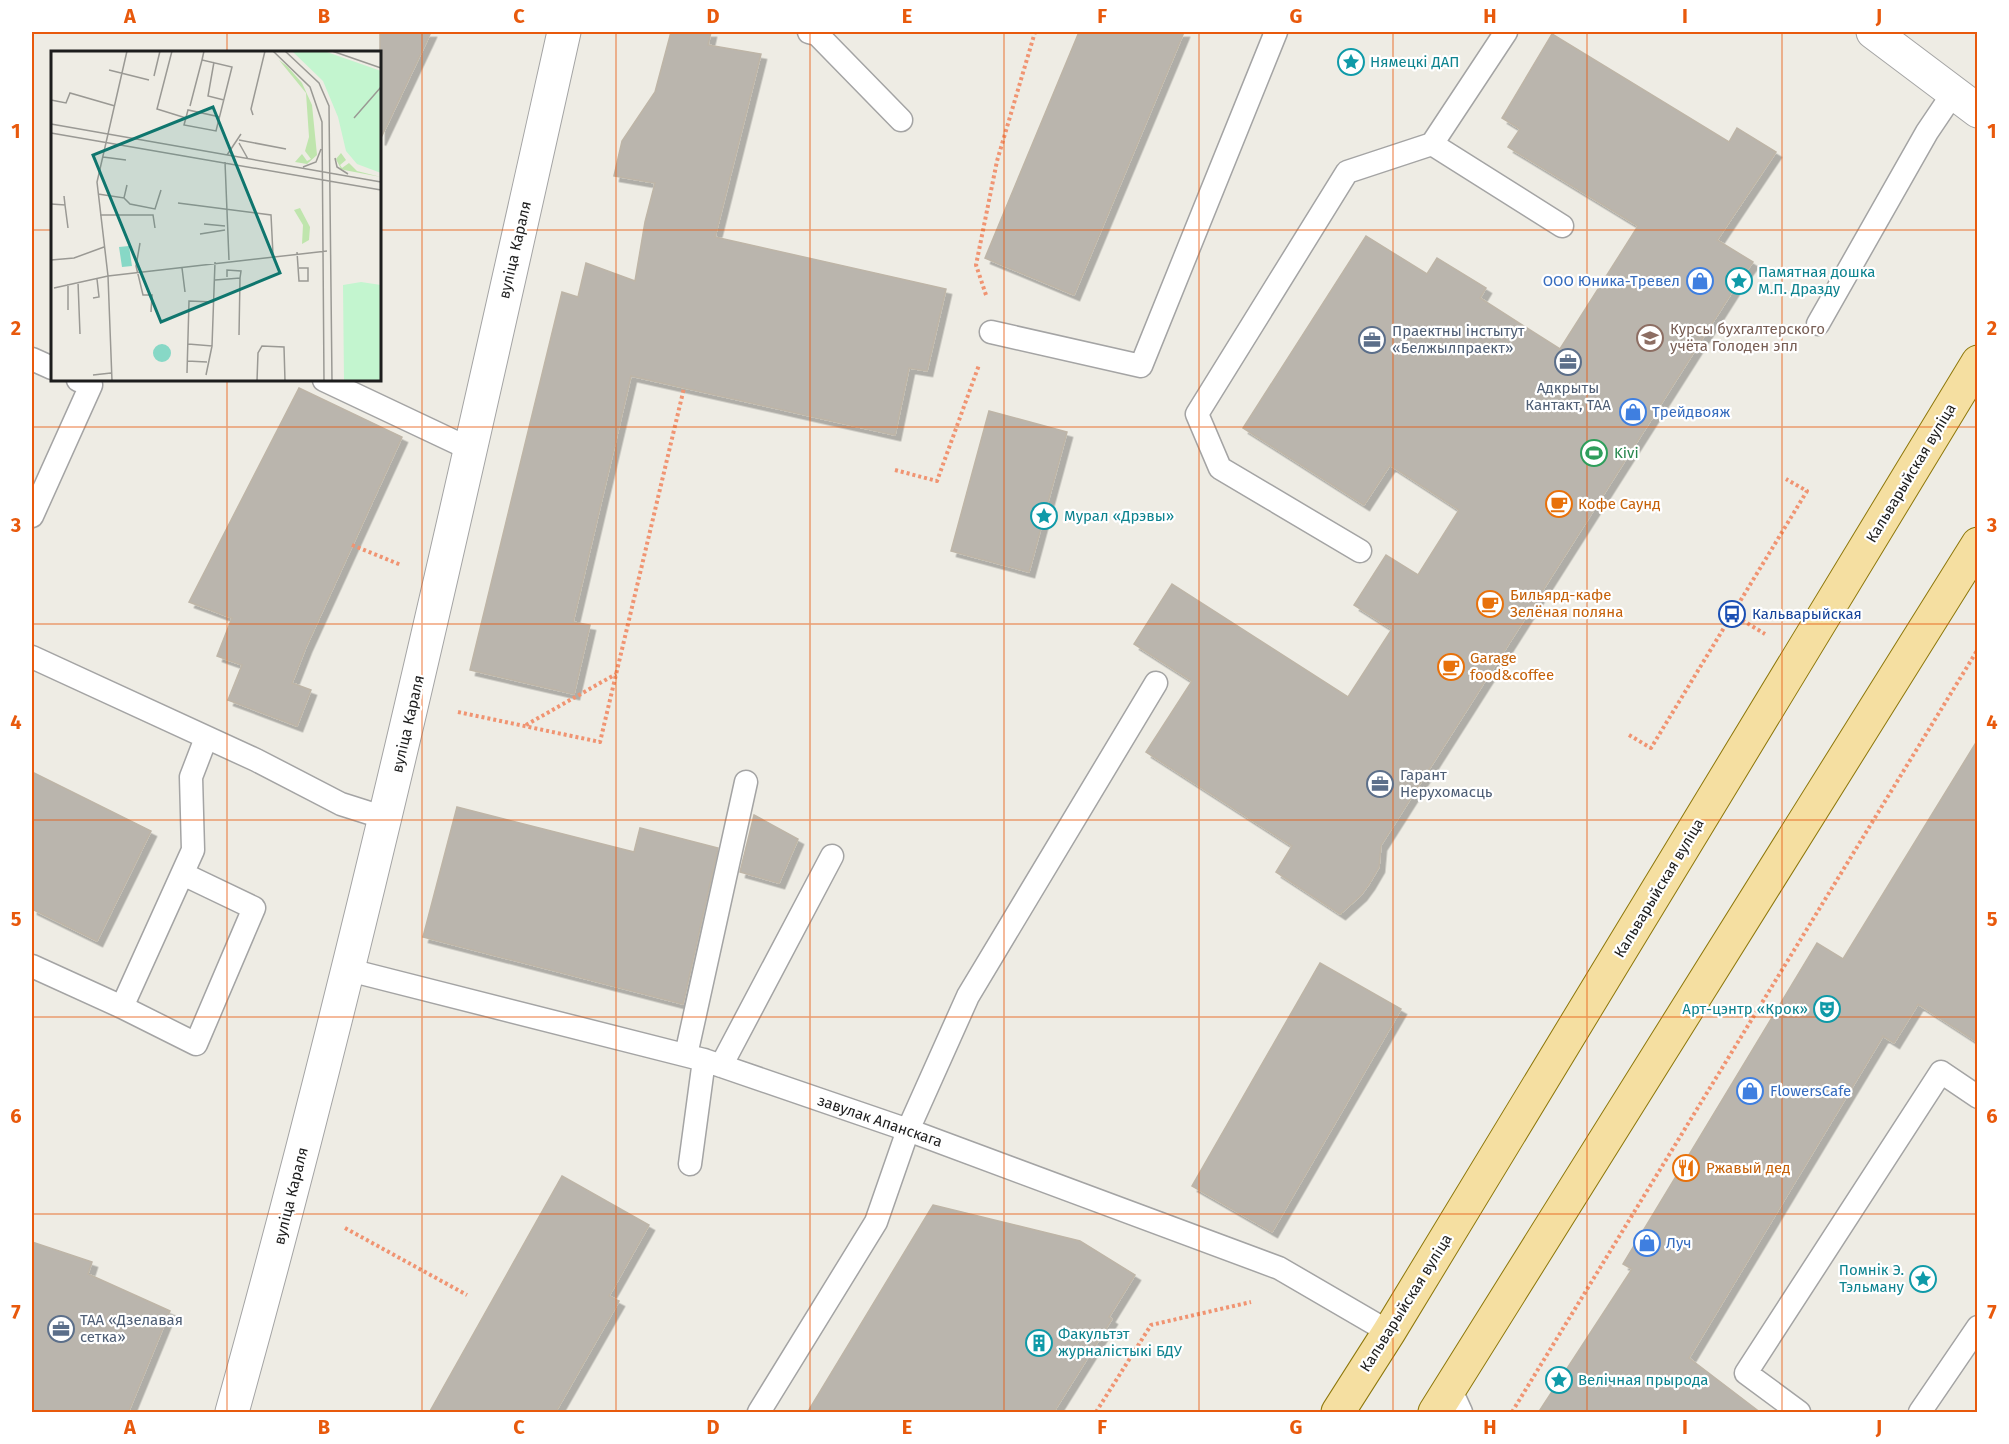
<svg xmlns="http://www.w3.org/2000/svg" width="2009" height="1444" viewBox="0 0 2009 1444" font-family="'Fira Sans',sans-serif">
<defs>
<filter id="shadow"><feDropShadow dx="5.5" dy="5.5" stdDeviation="0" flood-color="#0004"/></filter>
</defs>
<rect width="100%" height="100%" fill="#eeece4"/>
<path fill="#bab5ad" stroke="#beb5a7" stroke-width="1.5" filter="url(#shadow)" d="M380,32h51l-51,108z
M671,32h40l-3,13 53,9 -46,183 231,52 -19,82 -18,-3 -14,67 -264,-59 -58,246 17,3 -16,69 -104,-24 92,-378 16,5 8,-34 49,18 10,-59 10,-39 -41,-7 8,-35 33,-49z
M1079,32h105l-110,263 -89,-37z
M1552,34l177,108 8,-14 39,24 -59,88 36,22 -14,19 -358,564 -2,22 -10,17 -8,11 -21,19 -64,-42 16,-26 -146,-94 46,-71 -58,-37 38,-60 176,113 44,-68 -38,-24 32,-50 32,20 41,-65 -69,-45 -26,40 -121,-77 123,-192 61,38 10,-16 49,30 -6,10 80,51 78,-123 -130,-79 12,-18 -18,-11z
M299,388l103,49 -96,210 -14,36 19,7 -14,36 -69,-26 14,-35 -25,-9 15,-38 -43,-16z
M989,411l78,21 -38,140 -78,-21z
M1977,741v301l-59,-38 -24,39 -11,-7 -194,322 72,55h-223l94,-144 -9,-5 194,-321 26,16z
M32,772l119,59 -54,110 -65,-32z
M457,807l177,45 6,-24 78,20 -35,156 -260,-67z
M754,815l44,24 -19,44 -39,-11z
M1320,963l81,46 -129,223 -80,-46z
M562,1176l87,49 -40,71 10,5 -64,112h-126z
M933,1205l147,36 55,34 -26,42 3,2 -59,94h-246z
M32,1242l60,20 -4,12 82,37 -42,102h-96z"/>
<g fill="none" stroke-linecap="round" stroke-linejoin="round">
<defs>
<path id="service" d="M809,32l8,2 84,86
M1506,32l-74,112 130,82
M1818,324l109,-192 27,-40
M991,332l150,34 135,-334
M32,359l20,9
M324,380l146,69
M32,516l59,-131 -13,-5
M1360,551l-140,-83 -23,-54 150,-242 85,-28
M32,657l224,103 85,44 44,14
M32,966l90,41 71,-157 -2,-73 15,-39
M349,970l355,90 204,70 371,138 110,64
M122,1007l74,37 58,-136 -71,-34
M686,1055l60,-273
M721,1066l111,-210
M690,1164l14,-104
M1450,1388l11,24
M759,1412l117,-190 32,-92 60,-134 188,-313
M1799,1412l-53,-39 195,-301 37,25
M1920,1412l58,-85"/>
<path id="tertiary" d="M1873,32l105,79
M232,1412c127,-456 229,-918 332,-1380"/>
<path id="primary" d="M1338,1412l51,-80 589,-970
M1435,1412l543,-868"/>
</defs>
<use href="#service" stroke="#a4a4a4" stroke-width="25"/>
<use href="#tertiary" stroke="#a4a4a4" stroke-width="35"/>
<use href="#primary" stroke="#8d770a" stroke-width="35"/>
<path stroke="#f09472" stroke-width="4" stroke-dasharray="3 3" stroke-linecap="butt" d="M986,295l-10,-30 21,-104 38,-129
M895,470l42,11 42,-116
M352,545l49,20
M1732,614l33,20
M458,712l142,30 84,-354
M526,725l90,-51
M1629,735l22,13 156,-257 -21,-12
M345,1228l122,67
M1096,1412l55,-87 100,-23
M1512,1412l466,-763"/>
<use href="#service" stroke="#fff" stroke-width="22"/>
<use href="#tertiary" stroke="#fff" stroke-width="33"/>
<use href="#primary" stroke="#f5dfa1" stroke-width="33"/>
</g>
<path fill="none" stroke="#e8590c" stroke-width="1.5" stroke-opacity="0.55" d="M227,32v20M422,32v1380M616,32v1380M810,32v1380M1004,32v1380M1199,32v1380M1393,32v1380M1587,32v1380M1782,32v1380M32,230h20M380,230h1598M227,380v1032M32,427h1946M32,624h1946M32,820h1946M32,1017h1946M32,1214h1946"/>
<defs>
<symbol id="sight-ring" viewBox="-11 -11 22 22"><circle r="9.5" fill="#fff" stroke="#0f9aa8" stroke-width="1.5"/><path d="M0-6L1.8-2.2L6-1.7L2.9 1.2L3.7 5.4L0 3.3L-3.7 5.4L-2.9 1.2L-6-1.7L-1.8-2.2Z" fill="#0f9aa8"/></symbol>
<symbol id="shop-ring" viewBox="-11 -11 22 22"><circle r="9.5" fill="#fff" stroke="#3f7fe0" stroke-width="1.5"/><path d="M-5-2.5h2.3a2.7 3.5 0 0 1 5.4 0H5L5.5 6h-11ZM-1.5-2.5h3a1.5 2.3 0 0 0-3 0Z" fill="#3f7fe0"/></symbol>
<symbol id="school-ring" viewBox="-11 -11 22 22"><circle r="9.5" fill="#fff" stroke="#8d6e63" stroke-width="1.5"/><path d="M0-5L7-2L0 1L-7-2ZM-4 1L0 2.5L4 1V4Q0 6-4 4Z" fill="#8d6e63"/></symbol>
<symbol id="office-ring" viewBox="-11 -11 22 22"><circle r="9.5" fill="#fff" stroke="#5c6f8a" stroke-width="1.5"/><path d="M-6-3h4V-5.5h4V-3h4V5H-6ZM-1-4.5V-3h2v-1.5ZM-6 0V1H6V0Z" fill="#5c6f8a"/></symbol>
<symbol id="stadium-ring" viewBox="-11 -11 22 22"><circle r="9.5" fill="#fff" stroke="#2e9e5b" stroke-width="1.5"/><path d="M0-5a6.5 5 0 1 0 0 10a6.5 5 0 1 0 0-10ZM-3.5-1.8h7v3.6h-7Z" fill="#2e9e5b"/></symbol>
<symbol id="cafe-ring" viewBox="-11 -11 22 22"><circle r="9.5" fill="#fff" stroke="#e8710a" stroke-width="1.5"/><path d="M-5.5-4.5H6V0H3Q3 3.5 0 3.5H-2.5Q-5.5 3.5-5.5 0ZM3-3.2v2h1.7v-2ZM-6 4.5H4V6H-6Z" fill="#e8710a"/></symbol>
<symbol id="bus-ring" viewBox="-11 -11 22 22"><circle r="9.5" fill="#fff" stroke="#1a4fb4" stroke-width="1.5"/><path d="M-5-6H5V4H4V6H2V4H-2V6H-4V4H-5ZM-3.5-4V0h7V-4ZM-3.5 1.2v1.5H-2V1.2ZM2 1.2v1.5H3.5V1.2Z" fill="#1a4fb4"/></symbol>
<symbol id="theatre-ring" viewBox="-11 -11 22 22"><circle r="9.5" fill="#fff" stroke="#0f9aa8" stroke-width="1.5"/><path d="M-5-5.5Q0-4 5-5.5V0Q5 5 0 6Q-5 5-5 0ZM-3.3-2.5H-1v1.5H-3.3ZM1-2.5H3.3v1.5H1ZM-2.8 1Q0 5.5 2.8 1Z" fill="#0f9aa8"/></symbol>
<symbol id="restaurant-ring" viewBox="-11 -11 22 22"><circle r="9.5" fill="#fff" stroke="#e8710a" stroke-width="1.5"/><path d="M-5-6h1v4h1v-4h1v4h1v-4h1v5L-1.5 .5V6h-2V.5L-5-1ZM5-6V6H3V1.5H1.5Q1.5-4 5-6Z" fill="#e8710a"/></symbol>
<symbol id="building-ring" viewBox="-11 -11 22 22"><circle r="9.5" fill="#fff" stroke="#0f9aa8" stroke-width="1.5"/><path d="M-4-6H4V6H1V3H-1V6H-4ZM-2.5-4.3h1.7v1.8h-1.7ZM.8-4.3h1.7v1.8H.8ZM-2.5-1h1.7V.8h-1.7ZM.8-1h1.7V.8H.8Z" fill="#0f9aa8"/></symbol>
</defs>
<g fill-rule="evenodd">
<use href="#sight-ring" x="1336" y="47" width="30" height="30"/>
<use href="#shop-ring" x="1685" y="266" width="30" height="30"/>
<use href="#sight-ring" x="1724" y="266" width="30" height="30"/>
<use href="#school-ring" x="1635" y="323" width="30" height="30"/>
<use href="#office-ring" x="1357" y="325" width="30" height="30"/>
<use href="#office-ring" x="1553" y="347" width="30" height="30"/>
<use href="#shop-ring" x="1618" y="397" width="30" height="30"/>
<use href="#stadium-ring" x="1579" y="438" width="30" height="30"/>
<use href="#cafe-ring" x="1544" y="489" width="30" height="30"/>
<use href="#sight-ring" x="1029" y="501" width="30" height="30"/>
<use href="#cafe-ring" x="1475" y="589" width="30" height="30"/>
<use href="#bus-ring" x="1717" y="599" width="30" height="30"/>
<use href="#cafe-ring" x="1436" y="652" width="30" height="30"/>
<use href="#office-ring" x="1365" y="769" width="30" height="30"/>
<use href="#theatre-ring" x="1812" y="994" width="30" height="30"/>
<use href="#shop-ring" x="1735" y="1076" width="30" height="30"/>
<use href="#restaurant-ring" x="1671" y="1153" width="30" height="30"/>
<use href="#shop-ring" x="1632" y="1228" width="30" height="30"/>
<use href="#sight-ring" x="1908" y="1264" width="30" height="30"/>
<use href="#office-ring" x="46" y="1314" width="30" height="30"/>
<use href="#building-ring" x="1024" y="1328" width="30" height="30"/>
<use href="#sight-ring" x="1544" y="1365" width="30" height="30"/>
</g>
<g text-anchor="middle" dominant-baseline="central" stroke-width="4.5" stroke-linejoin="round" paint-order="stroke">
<g font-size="15" fill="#0d838f" stroke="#fff" text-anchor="start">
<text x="1370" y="62">Нямецкі ДАП</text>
<text x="1758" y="272">Памятная дошка<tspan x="1758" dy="17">М.П. Дразду</tspan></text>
<text x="1064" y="516">Мурал «Дрэвы»</text>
<text x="1808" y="1009" text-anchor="end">Арт-цэнтр «Крок»</text>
<text x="1904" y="1270" text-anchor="end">Помнік Э.<tspan x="1904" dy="17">Тэльману</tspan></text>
<text x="1058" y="1334">Факультэт<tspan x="1058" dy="17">журналістыкі БДУ</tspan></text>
<text x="1578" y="1380">Велічная прырода</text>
</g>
<g font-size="15" fill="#1d1d1d" stroke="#fff">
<text transform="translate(515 250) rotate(-77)">вуліца Караля</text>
<text transform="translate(1911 473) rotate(-59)">Кальварыйская вуліца</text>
<text transform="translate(408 724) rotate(-77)">вуліца Караля</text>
<text transform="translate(1659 888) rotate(-59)">Кальварыйская вуліца</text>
<text transform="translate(880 1121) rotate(19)">завулак Апанскага</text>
<text transform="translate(291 1196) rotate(-76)">вуліца Караля</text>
<text transform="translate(1406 1303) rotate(-58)">Кальварыйская вуліца</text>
</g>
<g font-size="15" fill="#366cbe" stroke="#fff" text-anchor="start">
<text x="1680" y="281" text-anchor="end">ООО Юника-Тревел</text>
<text x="1652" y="412">Трейдвояж</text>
<text x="1770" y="1091">FlowersCafe</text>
<text x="1666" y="1243">Луч</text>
</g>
<g font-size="15" fill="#785e54" stroke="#fff" text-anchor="start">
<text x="1670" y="329">Курсы бухгалтерского<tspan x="1670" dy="17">учёта Голоден эпл</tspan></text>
</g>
<g font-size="15" fill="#4e5e75" stroke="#fff" text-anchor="start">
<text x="1392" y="331">Праектны інстытут<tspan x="1392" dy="17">«Белжылпраект»</tspan></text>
<text x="1568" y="388" text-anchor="middle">Адкрыты<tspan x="1568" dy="17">Кантакт, ТАА</tspan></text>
<text x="1400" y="775">Гарант<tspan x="1400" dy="17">Нерухомасць</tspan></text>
<text x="80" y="1320">ТАА «Дзелавая<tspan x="80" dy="17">сетка»</tspan></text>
</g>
<g font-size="15" fill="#27864d" stroke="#fff" text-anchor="start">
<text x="1614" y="453">Kivi</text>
</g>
<g font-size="15" fill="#c56008" stroke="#fff" text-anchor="start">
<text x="1578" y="504">Кофе Саунд</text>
<text x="1510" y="595">Бильярд-кафе<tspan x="1510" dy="17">Зелёная поляна</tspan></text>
<text x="1470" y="658">Garage<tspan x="1470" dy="17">food&amp;coffee</tspan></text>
<text x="1706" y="1168">Ржавый дед</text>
</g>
<g font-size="15" fill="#164399" stroke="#fff" text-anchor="start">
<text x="1752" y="614">Кальварыйская</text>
</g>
</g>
<g transform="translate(51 51)">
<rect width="330" height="330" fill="#eeece4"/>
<path d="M228,9l8,6 15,17 10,22 5,50 -10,9 -12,-2 7,-8 5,7 4,-2 -6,-8 4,-14 -3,-44zM290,102l5,7 -6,5 2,3 7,-5 8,8 24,6 -37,-7 -3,-1 -5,-10zM249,157l10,19 -1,13 -7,4 1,-19 -9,-15z" fill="#bfe5ad"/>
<path d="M241,0h32l57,20v102l-24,-9 -11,-13 -8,-34 -15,-36zM310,231l20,3v96h-37l-1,-96z" fill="#c3f5cf"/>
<path d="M78,195l3,20 -10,1 -3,-20zM102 302a9 9 0 1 1 18 0a9 9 0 1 1-18 0Z" fill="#87d8c6"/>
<path fill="none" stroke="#9a9994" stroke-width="1.5" d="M121,0l-15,58 29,9M153,0l-2,9 30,7 -16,64 -32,-6 4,-15 32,7M222,0l37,36 12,35 2,259M234,0l34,32 10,23 3,275M281,0l49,17M163,11l-6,34 16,4M58,19l40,10M103,25l6,-25M0,49l15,3 4,-10 45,13M139,55l12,-46M202,64l-2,-6 14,-58M303,67l27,-31M0,73l330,58M0,82l330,57M188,89l47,9M188,92l9,16M176,104l14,-21M52,106l23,3M284,107l2,9 11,7M174,111l4,98M252,116l13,-5 5,-13M47,143l26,4 3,-13M73,147l6,6 25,5 6,-19M127,152l93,12 2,40M0,153l14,1 -1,-9M14,154l3,23M49,164h53l2,13M153,173l21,2M149,183l25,-4M89,192l-4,23 7,29h9l-1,17M246,201l2,29h9v-13h-9M0,209l23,-2 30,-11M131,217l3,24M176,226v-7l14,1 -1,7M164,229l25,-2 -1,57M27,231l2,52M3,237l54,-12 219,-25M42,247l6,-1 -2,-18M17,259v-26M137,293l24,2 3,-84M136,310l20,1M136,322l2,-72 25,1M42,324l18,-2M155,324l6,-29M61,330l-4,-105 -11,-94 30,-131M206,330l1,-28 4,-7 22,1 1,34"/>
<path fill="#0f766e" fill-opacity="0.15" stroke="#0f766e" stroke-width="3" d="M162,56l67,166 -119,49 -68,-167z"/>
<rect width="330" height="330" fill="none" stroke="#1d1d1d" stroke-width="3"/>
</g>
<rect width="2009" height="1444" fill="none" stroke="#ffffff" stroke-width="66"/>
<rect x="33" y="33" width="1943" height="1378" fill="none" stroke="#e8590c" stroke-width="2"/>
<g font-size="20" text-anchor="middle" font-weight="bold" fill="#e8590c">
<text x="130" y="23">A</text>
<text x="324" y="23">B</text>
<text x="519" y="23">C</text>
<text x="713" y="23">D</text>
<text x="907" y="23">E</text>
<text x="1102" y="23">F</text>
<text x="1296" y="23">G</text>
<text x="1490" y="23">H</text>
<text x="1685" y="23">I</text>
<text x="1879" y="23">J</text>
<text x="16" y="138">1</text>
<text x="1992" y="138">1</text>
<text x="16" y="335">2</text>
<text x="1992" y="335">2</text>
<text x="16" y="532">3</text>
<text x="1992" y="532">3</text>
<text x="16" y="729">4</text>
<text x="1992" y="729">4</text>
<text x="16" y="926">5</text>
<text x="1992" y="926">5</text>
<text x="16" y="1123">6</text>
<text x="1992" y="1123">6</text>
<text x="16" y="1319">7</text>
<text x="1992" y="1319">7</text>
<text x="130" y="1434">A</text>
<text x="324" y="1434">B</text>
<text x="519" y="1434">C</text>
<text x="713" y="1434">D</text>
<text x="907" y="1434">E</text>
<text x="1102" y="1434">F</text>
<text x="1296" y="1434">G</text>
<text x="1490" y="1434">H</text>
<text x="1685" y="1434">I</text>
<text x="1879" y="1434">J</text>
</g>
</svg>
